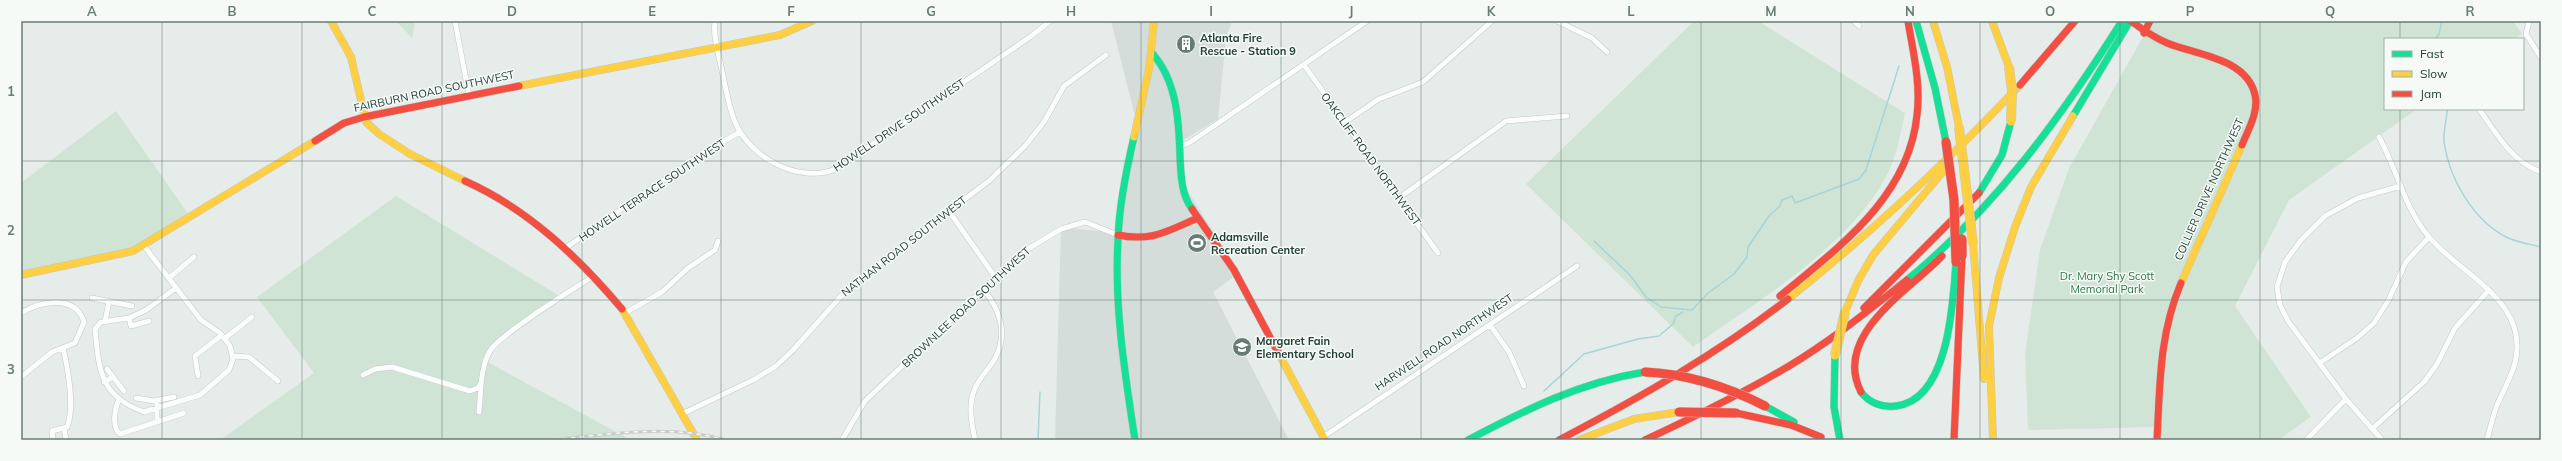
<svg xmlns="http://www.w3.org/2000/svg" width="2562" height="461" viewBox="0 0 2562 461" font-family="Mulish,sans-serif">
<rect width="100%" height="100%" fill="#e6ece9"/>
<path fill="#d4ddd9" d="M1111,21h121l-6,17 -8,81 -36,22 2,44 55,88 -26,19 76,148h-234l6,-213 55,6 19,-117z"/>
<path fill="#d0e4d5" d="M396,21h19l-3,18v-1z
M1694,21h64l147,92c-5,21 -8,43 -18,62 -37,71 -129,126 -194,172l-167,-163z
M2152,21h361l9,13 -7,5h-130v70h32l-128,91 -54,106 76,111 -33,23h-123v-13l-127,3 -3,-76 15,-104 29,-82z
M116,111l73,104 -60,39 -108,20v-91z
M396,196l167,102 -71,51 -10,10 149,81h-411l94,-67 -57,-76z"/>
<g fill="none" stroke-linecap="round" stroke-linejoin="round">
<path stroke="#a8d4d8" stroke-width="1.5" d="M2267,21h2
M2435,39l4,-5 3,-13
M2447,109c0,11 -4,22 -3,33 5,36 29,78 62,95 10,5 23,7 35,10
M1594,241l36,34 16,22 15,10 31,3 15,-16 27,-20 13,-17 1,-10 21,-31 10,-9 3,-7 10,-4 3,7 64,-24 7,-9 33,-104
M1544,391l40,-37 54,-15 21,-3 14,-12 3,-8 7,-4
M1038,440l2,-48
M2539,440l2,-6"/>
<defs>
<path id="street" d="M455,21l14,75
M715,21c-2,15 3,31 6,45 4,18 7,39 14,56 15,36 64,62 101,47l194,-132 20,-16
M1557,21l35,17 15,14
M1854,21l5,5
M2529,21l-3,13 15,24
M1304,65l134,188
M2479,109c18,25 32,52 62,63
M1345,122l34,-23 44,-17 69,-61
M2379,137c18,32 25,71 50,100 33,39 101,64 86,126 -4,14 -12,29 -18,42 -4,11 -7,23 -10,35
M1181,146l8,-3 178,-122
M1399,198l107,-77 61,-5
M949,211l46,66
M144,246l57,74 19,13 10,13 3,13 -4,11 -29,25 -56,17c-44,-16 -45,-41 -49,-83l6,-7 28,-4 17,-8 30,-22
M564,249l137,-95 39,-22
M169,278l25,-21
M92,298l40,8
M21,313c20,-12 54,-19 63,9l-9,21 -23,9 -31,25
M625,313l37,-21 26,-24 27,-18 3,-9
M129,318l2,8 18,-5
M105,321l4,-19
M1490,325l19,27 15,34
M224,339l28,-22
M233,356l16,1 29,24
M2321,362l36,-24 17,-15 14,-22 18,-39 23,-25
M107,369l6,8
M363,375l12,-6 17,-2 78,24 8,-3 3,-5
M198,376l-3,-20 27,-21
M104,382l9,-5 11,14
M136,398l18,3 20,-4
M119,399c-4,9 -8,27 1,35l64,-21
M157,400v20
M479,412c2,-20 1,-44 11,-61 9,-16 82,-61 102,-74
M682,414l73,-35 21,-13 17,-16 57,-64 140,-106 35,-34 19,-24 20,-36 42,-31
M64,428l2,12
M2373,428l51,-46 13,-18 18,-36 34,-38
M1323,437l254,-171
M53,440l-1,-9 15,-4c8,-19 1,-58 -4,-79
M842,440l23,-39 158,-149 38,-23 24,-7 33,13
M975,440c-3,-15 -7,-34 -1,-49 4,-12 14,-21 20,-31 15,-25 6,-51 -11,-71
M2306,440l40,-41
M2382,440l-36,-41 -58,-78 -8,-16 -3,-18 8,-25 16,-22 24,-24 33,-18 43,-12"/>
<path id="fast" d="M1916,21l19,67 11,54
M1152,53c25,28 27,68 28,104 1,18 1,37 12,52
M2073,116l57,-95
M1134,137c-8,34 -15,68 -16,103 -4,67 7,134 17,200
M1979,193l23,-38 9,-34
M1907,280c88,-72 155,-164 215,-259
M1835,355l-1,52 6,33
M1861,392c8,11 22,16 35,14 53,-6 57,-103 60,-144
M1765,406l29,16
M1468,440c57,-30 113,-58 177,-68"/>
<path id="slow" d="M331,21l20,36 15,65 13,12 31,20 55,27
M1933,21l14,46 12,60
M1992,21l17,46
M519,86l261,-51 32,-14
M1134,137l15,-68 5,-48
M1973,244l11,135
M21,275l112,-24 182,-110
M2181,283l61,-138
M1788,299c83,-66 159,-137 232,-214
M622,309l75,131
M1845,312l13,-31 15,-26 73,-87
M1280,356l45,84
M1579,440l55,-21 45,-7
M1993,440l-4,-114 10,-48 16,-51 16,-40 42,-71"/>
<path id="jam" d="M2131,21c12,9 22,16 36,22 29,12 80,15 88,52 4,17 -7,35 -13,50
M2144,33l6,-12
M2020,85l55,-64
M315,141l29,-18 20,-6 155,-31
M465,181c63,28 113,76 157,128
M1192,209l42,61 46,86
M1118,235c34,7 49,-4 80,-17
M1780,296c59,-49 129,-99 137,-181 4,-32 -4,-63 -9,-94
M1864,308l115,-115
M1861,392c-29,-57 48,-101 81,-136
M1736,413l55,12 30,12
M1559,440c80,-42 158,-86 229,-141
M1645,440c49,-23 97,-46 144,-74 42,-25 80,-56 118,-86
M1954,440l8,-184
M2157,440c3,-55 2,-105 24,-157"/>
</defs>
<use href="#street" stroke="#c3c9c6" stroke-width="6"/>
<use href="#fast" stroke="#c2c9c6" stroke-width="8"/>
<use href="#slow" stroke="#c2c9c6" stroke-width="8"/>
<use href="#jam" stroke="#c2c9c6" stroke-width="8"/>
<use href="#street" stroke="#fbfcfc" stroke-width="5"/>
<use href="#fast" stroke="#16e098" stroke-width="7"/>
<use href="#slow" stroke="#ffcf43" stroke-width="7"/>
<use href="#jam" stroke="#f24e42" stroke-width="7"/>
<defs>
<path id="rail" d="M553,440c57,-6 116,-16 173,0"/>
</defs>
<use href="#rail" stroke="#c8ccca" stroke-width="3"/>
<use href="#rail" stroke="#f5faf7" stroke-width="1.5" stroke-dasharray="4.5" stroke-linecap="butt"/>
<defs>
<path id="slow-bridge" d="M2009,67l3,24 -1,30
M1959,127l14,117
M1835,355l10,-43"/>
<path id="jam-bridge" d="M1946,142l8,58 2,62
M1962,239v17
M1645,372c43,2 81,14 120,34
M1679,412l57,1"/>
</defs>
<use href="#slow-bridge" stroke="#c2cac7" stroke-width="10" stroke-linecap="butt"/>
<use href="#jam-bridge" stroke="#c2cac7" stroke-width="10" stroke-linecap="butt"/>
<use href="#slow-bridge" stroke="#ffcf43" stroke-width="9"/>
<use href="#jam-bridge" stroke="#f24e42" stroke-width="9"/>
</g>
<path fill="none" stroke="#687c75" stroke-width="1" stroke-opacity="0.55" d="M162,21v419M302,21v419M442,21v419M582,21v419M721,21v419M861,21v419M1001,21v419M1141,21v419M1281,21v419M1421,21v419M1561,21v419M1701,21v419M1841,21v419M1980,21v419M2120,21v419M2260,21v419M2400,21v18M2400,109v331M21,161h2520M21,300h2520"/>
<defs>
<symbol id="building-disc" viewBox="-11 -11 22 22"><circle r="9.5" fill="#687c75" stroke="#f5faf7"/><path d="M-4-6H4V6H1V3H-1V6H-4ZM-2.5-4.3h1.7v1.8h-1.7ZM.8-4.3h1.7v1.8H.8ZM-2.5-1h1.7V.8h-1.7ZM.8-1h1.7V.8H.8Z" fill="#fff"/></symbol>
<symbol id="stadium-disc" viewBox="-11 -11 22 22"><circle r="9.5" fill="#687c75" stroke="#f5faf7"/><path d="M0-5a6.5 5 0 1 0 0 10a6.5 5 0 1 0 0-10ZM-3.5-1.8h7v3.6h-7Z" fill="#fff"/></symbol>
<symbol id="school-disc" viewBox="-11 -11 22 22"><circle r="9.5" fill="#687c75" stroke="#f5faf7"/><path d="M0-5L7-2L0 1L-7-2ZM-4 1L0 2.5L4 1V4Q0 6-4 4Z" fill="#fff"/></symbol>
</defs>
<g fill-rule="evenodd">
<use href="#building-disc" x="1175" y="33" width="22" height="22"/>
<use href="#stadium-disc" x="1186" y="232" width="22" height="22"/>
<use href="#school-disc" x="1231" y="336" width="22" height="22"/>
</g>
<g text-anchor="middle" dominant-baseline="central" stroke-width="3" stroke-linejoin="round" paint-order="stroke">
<g font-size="11" font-weight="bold" fill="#243f37" stroke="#f5faf7" text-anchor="start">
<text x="1200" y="38">Atlanta Fire<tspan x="1200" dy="13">Rescue - Station 9</tspan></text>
<text x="1211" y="237">Adamsville<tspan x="1211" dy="13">Recreation Center</tspan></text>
<text x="1256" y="341">Margaret Fain<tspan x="1256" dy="13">Elementary School</tspan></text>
</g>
<g font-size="11" fill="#243f37" stroke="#f5faf7">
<text transform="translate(434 91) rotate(-12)">FAIRBURN ROAD SOUTHWEST</text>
<text transform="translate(899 125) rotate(-34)">HOWELL DRIVE SOUTHWEST</text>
<text transform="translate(1371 159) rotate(54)">OAKCLIFF ROAD NORTHWEST</text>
<text transform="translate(2209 189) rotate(-66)">COLLIER DRIVE NORTHWEST</text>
<text transform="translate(652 190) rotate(-34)">HOWELL TERRACE SOUTHWEST</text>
<text transform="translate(904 246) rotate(-38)">NATHAN ROAD SOUTHWEST</text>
<text transform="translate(966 307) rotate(-43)">BROWNLEE ROAD SOUTHWEST</text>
<text transform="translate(1444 342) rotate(-34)">HARWELL ROAD NORTHWEST</text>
</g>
<g font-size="11" fill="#2e7647" stroke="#f5faf7">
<text x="2107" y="276">Dr. Mary Shy Scott<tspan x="2107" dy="13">Memorial Park</tspan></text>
</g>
</g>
<rect width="2562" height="461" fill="none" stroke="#f5faf7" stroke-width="44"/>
<rect x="2384" y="38" width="140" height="72" fill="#f5faf7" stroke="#a1afaa"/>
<rect x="2392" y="51" width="20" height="6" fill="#16e098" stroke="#a1afaa"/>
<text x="2420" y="58" font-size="12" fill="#243f37">Fast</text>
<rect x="2392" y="71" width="20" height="6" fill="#ffcf43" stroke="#a1afaa"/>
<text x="2420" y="78" font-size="12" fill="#243f37">Slow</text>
<rect x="2392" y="91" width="20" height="6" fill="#f24e42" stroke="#a1afaa"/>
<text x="2420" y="98" font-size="12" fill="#243f37">Jam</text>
<rect x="22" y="22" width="2518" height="417" fill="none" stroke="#687c75" stroke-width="1.5"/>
<g font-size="13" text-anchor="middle" font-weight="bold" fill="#687c75">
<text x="92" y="16">A</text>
<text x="232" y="16">B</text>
<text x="372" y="16">C</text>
<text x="512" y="16">D</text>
<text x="652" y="16">E</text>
<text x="791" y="16">F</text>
<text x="931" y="16">G</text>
<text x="1071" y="16">H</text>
<text x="1211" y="16">I</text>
<text x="1351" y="16">J</text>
<text x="1491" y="16">K</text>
<text x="1631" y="16">L</text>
<text x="1771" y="16">M</text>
<text x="1910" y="16">N</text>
<text x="2050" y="16">O</text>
<text x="2190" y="16">P</text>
<text x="2330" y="16">Q</text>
<text x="2470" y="16">R</text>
<text x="11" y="96">1</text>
<text x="11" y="235">2</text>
<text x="11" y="374">3</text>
</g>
</svg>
